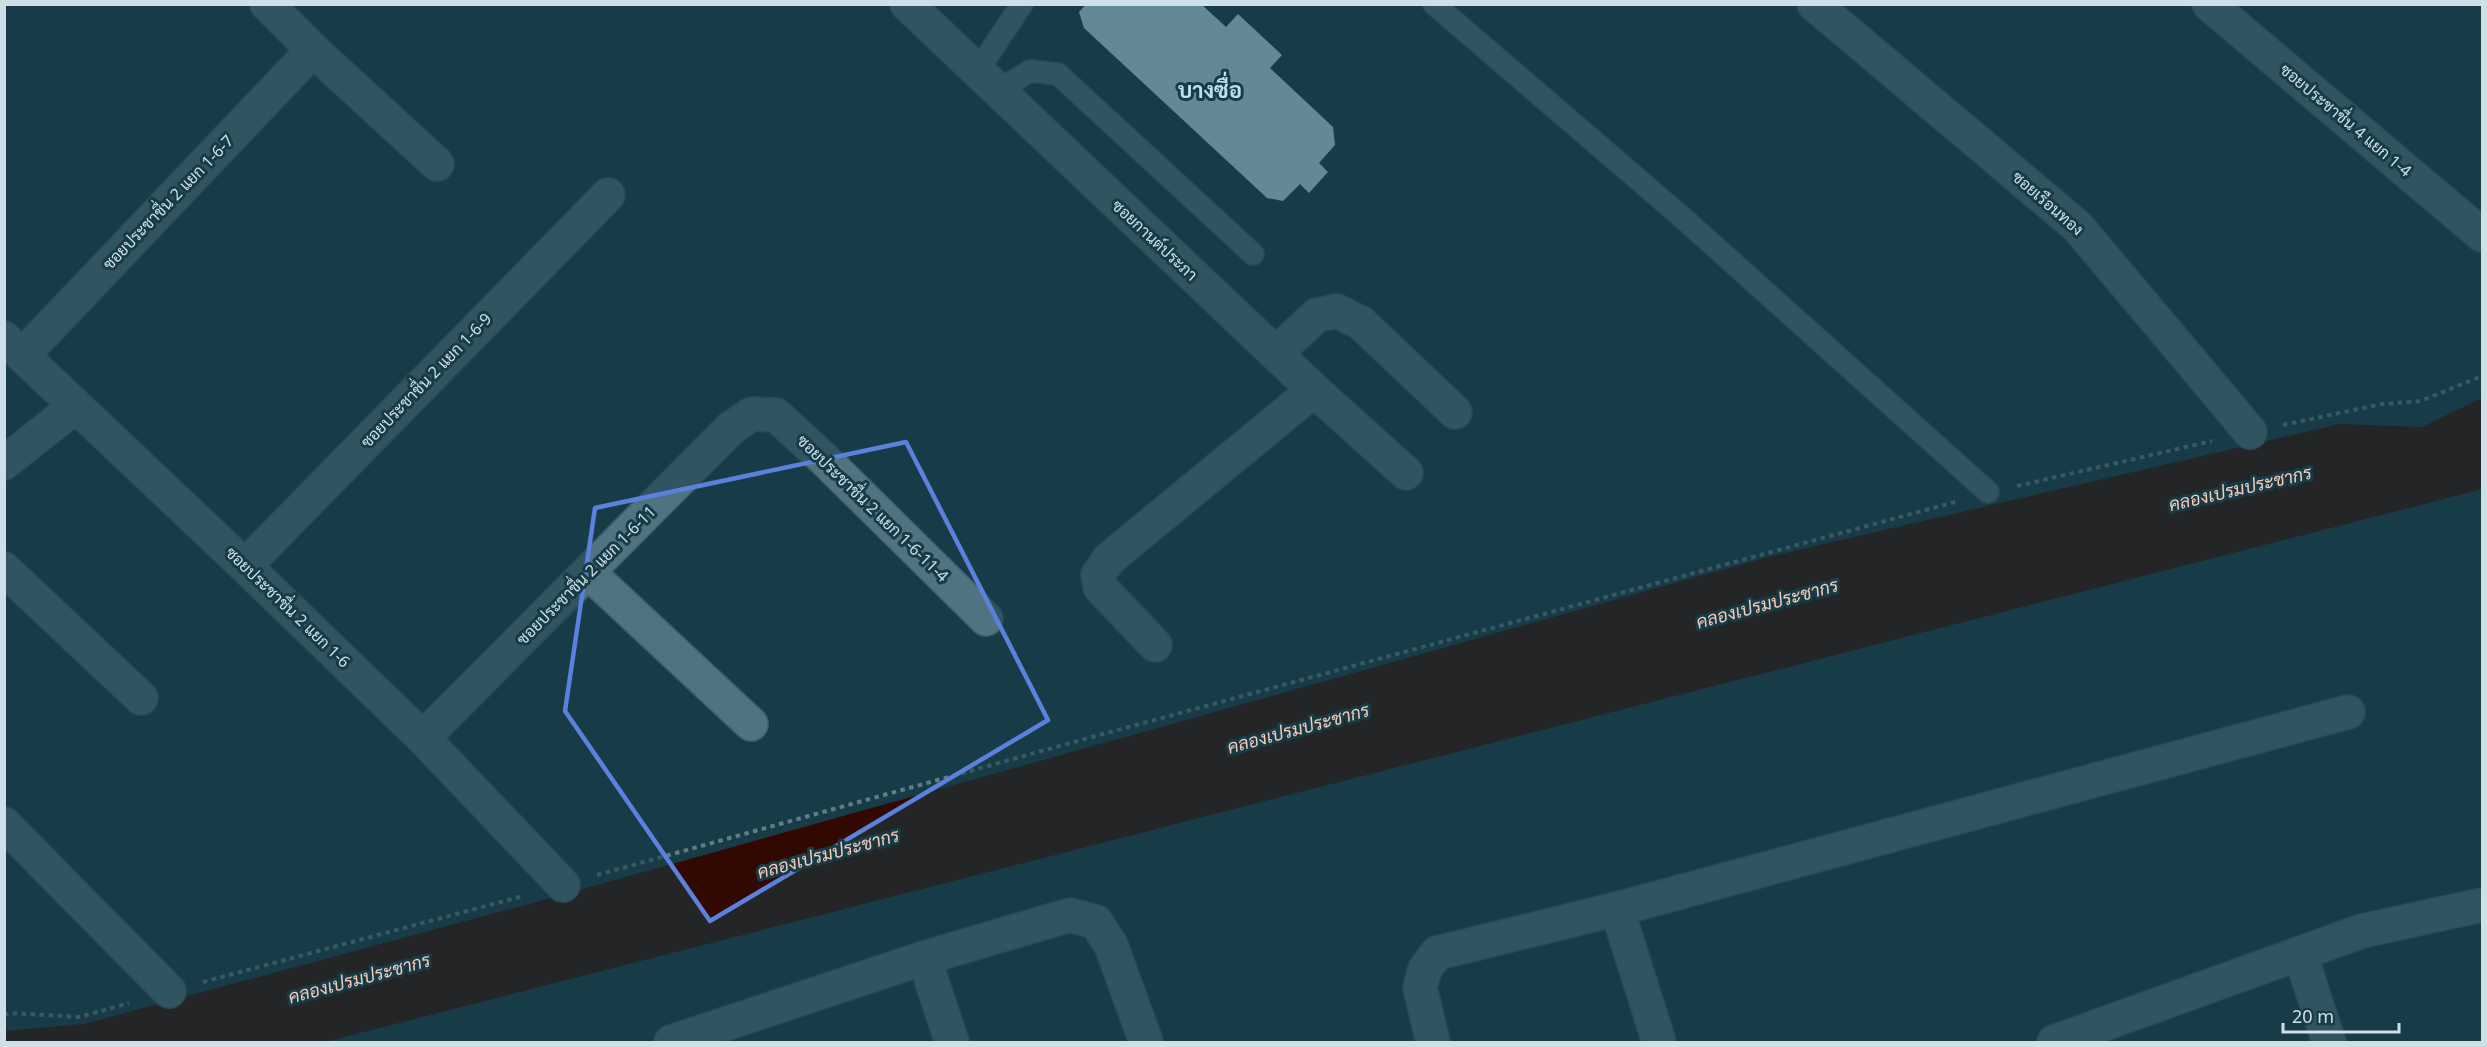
<svg xmlns="http://www.w3.org/2000/svg" width="2487" height="1047" viewBox="0 0 2487 1047" font-family="'Noto Sans',Sarabun,sans-serif">
<rect width="100%" height="100%" fill="#183c47"/>
<path fill="#320900" d="M2482,398v91l-7,2 -2150,551h-320v-11l79,-7 445,-120 1239,-347 572,-133 82,3z"/>
<path fill="#bfe6f4" d="M1086,4h115l25,23 12,-13 44,41 -12,13 63,59 2,18 -16,18 9,9 -19,21 -9,-9 -17,17 -16,-3 -183,-170 -5,-16z"/>
<g fill="none" stroke-linecap="round" stroke-linejoin="round">
<defs>
<path id="service" d="M1434,4l249,214 305,274
M978,70l44,-66
M997,91l33,-20 28,3 195,180"/>
<path id="minor" d="M267,4l46,46 124,114
M907,4l407,386 92,83
M1814,4l264,223 172,205
M2209,4l273,231
M4,338l241,228 178,172 140,147
M1276,353l41,-38 20,-4 24,12 94,89
M23,355l290,-305
M4,463l72,-57
M245,566l363,-371
M4,569l137,129
M589,573l162,151
M1155,645l-55,-58 -2,-12 11,-16 205,-169
M423,738l308,-310 21,-14 24,1 49,45 161,159
M4,824l165,167
M1617,909l42,133
M2300,954l29,88
M924,958l28,84
M671,1042l253,-84 146,-43 26,7 15,23 35,97
M1433,1042l-13,-54 5,-19 12,-16 180,-44 731,-197
M2054,1042l308,-111 120,-26"/>
</defs>
<use href="#service" stroke="#3e5b64" stroke-width="24"/>
<use href="#minor" stroke="#3e5b64" stroke-width="36"/>
<path stroke="#607d86" stroke-width="4" stroke-dasharray="4.5 4.5" stroke-linecap="butt" d="M2283,425l99,-21 39,-3 61,-25
M2017,486l195,-45
M597,875l495,-138 863,-235
M203,982l320,-86
M4,1015l6,-2 70,4 49,-14"/>
<use href="#service" stroke="#4f7380" stroke-width="21"/>
<use href="#minor" stroke="#4f7380" stroke-width="33"/>
</g>
<path d="M0 0H2487V1047H0ZM906,442l142,278 -338,201 -145,-210 30,-203z" fill="#183c47" fill-opacity=".55" fill-rule="evenodd"/>
<path fill="none" stroke="#5b81dd" stroke-width="4.5" stroke-linejoin="round" d="M906,442l142,278 -338,201 -145,-210 30,-203z"/>
<g text-anchor="middle" dominant-baseline="central" stroke-width="6" stroke-linejoin="round" paint-order="stroke">
<g font-size="16" fill="#cde0e6" stroke="#183c47">
<text transform="translate(2346 120) rotate(40)">ซอยประชาชื่น 4 แยก 1-4</text>
<text transform="translate(168 202) rotate(-46)">ซอยประชาชื่น 2 แยก 1-6-7</text>
<text transform="translate(2048 203) rotate(41)">ซอยเรือนทอง</text>
<text transform="translate(1155 240) rotate(43)">ซอยกานต์ประภา</text>
<text transform="translate(426 380) rotate(-46)">ซอยประชาชื่น 2 แยก 1-6-9</text>
<text transform="translate(873 508) rotate(44)">ซอยประชาชื่น 2 แยก 1-6-11-4</text>
<text transform="translate(586 575) rotate(-45)">ซอยประชาชื่น 2 แยก 1-6-11</text>
<text transform="translate(288 607) rotate(44)">ซอยประชาชื่น 2 แยก 1-6</text>
</g>
<g font-size="18" font-style="italic" fill="#f9cab6" stroke="#183c47">
<text transform="translate(2240 488) rotate(-13)">คลองเปรมประชากร</text>
<text transform="translate(1767 603) rotate(-15)">คลองเปรมประชากร</text>
<text transform="translate(1298 728) rotate(-15)">คลองเปรมประชากร</text>
<text transform="translate(828 853) rotate(-15)">คลองเปรมประชากร</text>
<text transform="translate(359 978) rotate(-15)">คลองเปรมประชากร</text>
</g>
<g font-size="22" font-weight="bold" fill="#bae1ef" stroke="#183c47">
<text x="1210" y="89">บางซื่อ</text>
</g>
</g>
<rect width="2487" height="1047" fill="none" stroke="#cde0e6" stroke-width="12"/>
<path d="M2283 1023v9h116v-9" fill="none" stroke="#cde0e6" stroke-width="3"/>
<text x="2292" y="1023" font-size="18" fill="#cde0e6" stroke="#183c47" stroke-width="4.5" paint-order="stroke">20 m</text>
</svg>
